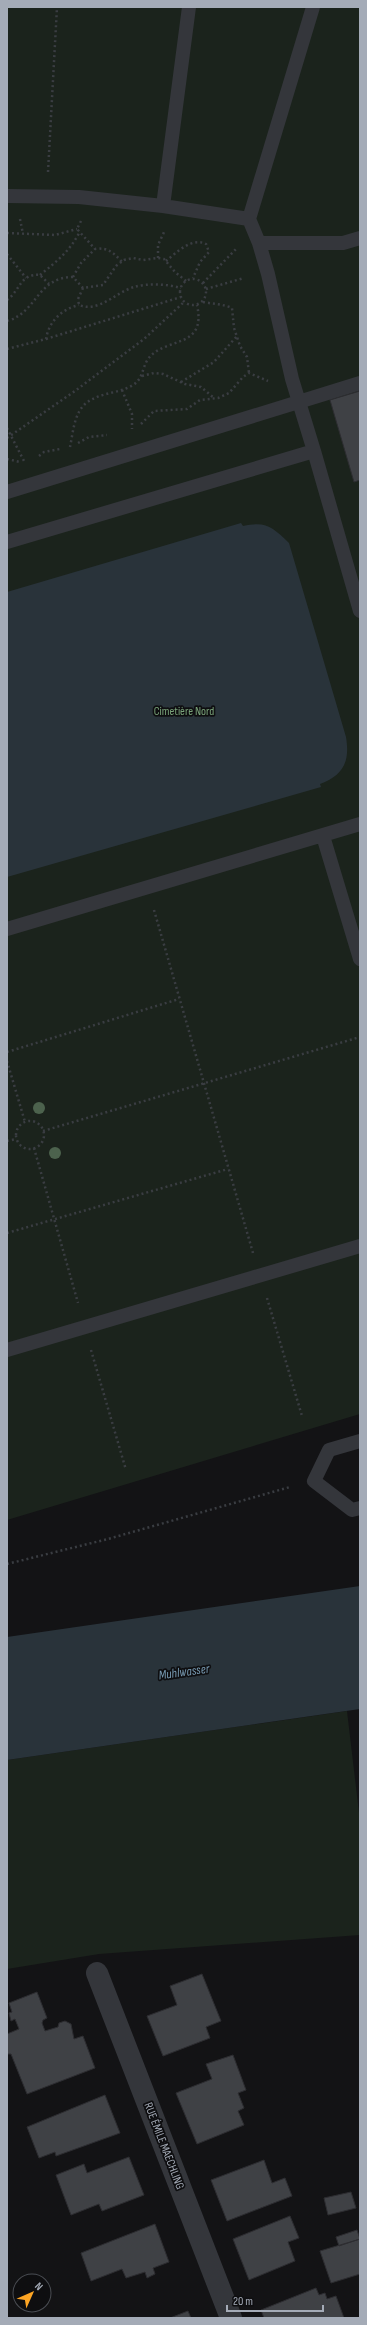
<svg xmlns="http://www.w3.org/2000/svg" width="367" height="2325" viewBox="0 0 367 2325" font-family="'Sofia Sans Condensed',sans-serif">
<rect width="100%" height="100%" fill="#131315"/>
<path fill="#1b231c" d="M7,7h353v1407l-353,106z
M347,1711l13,110v114l-261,19 -92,15v-209z"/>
<path fill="#29333a" d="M241,523l2,3c24,-5 29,1 46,17l57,194c4,24 -2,38 -26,47l1,3 -314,90v-285z
M360,1586v123l-353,51v-123z"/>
<path fill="#3f4145" stroke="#2d2d31" d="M360,391v89l-6,2 -24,-82z
M202,1974l19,47 -15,6 4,11 -47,18 -16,-40 30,-11 -7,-19z
M37,1992l10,26 -4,2 -1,3 3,8 13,-4 1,-4 6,-2 6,3 3,15 9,-3 12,32 -68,26 -16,-40h-4v-20l12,-5 -4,-10 -4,2 -2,-8 3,-1 -3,-9z
M233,2055l13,35 -8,3 6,15 -6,3 6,14 -47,19 -21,-51 36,-14 -6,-15z
M105,2095l15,38 -64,23 -1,-4 -16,6 -12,-31z
M129,2157l15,38 -42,16 -3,-7 -28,11 -15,-40 28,-11 3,9z
M264,2160l8,23 13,-5 7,18 -65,25 -16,-41z
M351,2192l5,16 -28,7 -4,-17z
M290,2216l9,22 -11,4 7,19 -46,19 -16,-41z
M155,2224l14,38 -16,6 2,6 -8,4 -2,-6 -19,6 -4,-9 -31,12 -10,-28z
M357,2230l3,9 -21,7 -3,-9z
M360,2239v35l-29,9 -11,-32z
M316,2288l3,7 6,-2 2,6 9,-3 8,22h-80l-3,-8z
M188,2311l3,7h-21z"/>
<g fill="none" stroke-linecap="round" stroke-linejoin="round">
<path stroke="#3a3d42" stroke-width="2.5" stroke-dasharray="2 3" stroke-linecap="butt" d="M48,172l9,-165
M20,219l3,15
M81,221l-4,8 18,20c13,-2 19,4 27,13
M7,233l48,2 22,-6
M7,254l19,24
M158,258v-13l7,-15
M166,261c11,-9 26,-24 40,-17l3,8 -9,10 -7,16
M40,275c16,-13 30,-24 39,-42
M73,277l8,-14 14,-14
M180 292a13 13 0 1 1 26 0a13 13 0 1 1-26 0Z
M203,283l33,-34
M83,288l-5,11 1,6c20,8 37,-13 55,-18 13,-4 33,-3 47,1
M206,289l38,-11
M7,300c13,-9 13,-27 33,-25l9,9
M203,302c10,2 20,2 29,6l2,20 6,18 7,11 2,16
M7,321c30,-8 30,-44 66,-44l10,11 20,-3 13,-19 8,-6 9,-2 10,2 15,-2 6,1 11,13 11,9
M46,339l135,-42
M7,349l39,-10c3,-18 16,-30 33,-34
M142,376l12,-3 9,1 22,10 16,3 13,11
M181,382l33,-20 23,-26
M122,390l10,24v15
M141,424l13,-13 33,-2 13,-9 18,-2 11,-5 14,-16 6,-4 19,8
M7,428l17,33
M7,438l68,-47 69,-52 40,-37
M78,443l11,-6 18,-2
M70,447c3,-14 4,-33 15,-43 14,-12 34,-10 48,-19 10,-6 9,-17 15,-26 17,-23 59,-9 49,-54
M39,456l5,-4 16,-3
M7,459l13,3
M154,910l99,343
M7,1052l172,-53
M7,1061l18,61
M16 1135a14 14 0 1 1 28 0a14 14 0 1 1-28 0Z
M43,1131l317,-94
M7,1141l9,-2
M34,1148l44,155
M7,1233l221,-64
M267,1298l35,118
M91,1350l35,120
M7,1564l101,-25 182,-52"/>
<path stroke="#34363b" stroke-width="14" d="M189,7l-26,199 86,13
M7,196l72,1 84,9
M259,243l-10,-24 64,-212
M314,451l-22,-72 -24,-105 -9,-31h84l17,-5
M7,492l353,-109
M7,542l307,-91 46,160
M323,836l37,123
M7,929l353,-105
M7,1350l353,-104
M360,1441l-31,9 -15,31 38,29 8,-2"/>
<path stroke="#34363b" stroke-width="22" d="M97,1973l134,345"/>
</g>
<g fill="#4c624d">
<circle cx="39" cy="1108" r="6"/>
<circle cx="55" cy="1153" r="6"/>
</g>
<g text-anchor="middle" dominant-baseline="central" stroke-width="3.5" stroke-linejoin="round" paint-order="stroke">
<g font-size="12" fill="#7aa37a" stroke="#0e0e10">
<text x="184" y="711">Cimetière Nord</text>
</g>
<g font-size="12" fill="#a4abb7" stroke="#0e0e10">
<text transform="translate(164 2146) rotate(69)">RUE ÉMILE MAECHLING</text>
</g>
<g font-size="13" font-style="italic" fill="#799cb4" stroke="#0e0e10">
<text transform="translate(184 1672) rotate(-8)">Muhlwasser</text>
</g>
</g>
<rect width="367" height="2325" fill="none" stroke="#a4abb7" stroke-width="16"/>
<g transform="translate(32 2293) rotate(45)"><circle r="19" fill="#0e0e10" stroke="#4a4d53"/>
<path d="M0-3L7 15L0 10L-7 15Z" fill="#fda524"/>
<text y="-6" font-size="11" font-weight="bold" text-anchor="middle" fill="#a4abb7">N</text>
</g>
<path d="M227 2305v6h96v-6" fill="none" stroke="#a4abb7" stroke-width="2"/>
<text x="233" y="2305" font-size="12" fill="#a4abb7" stroke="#0e0e10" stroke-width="3" paint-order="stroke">20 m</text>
</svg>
